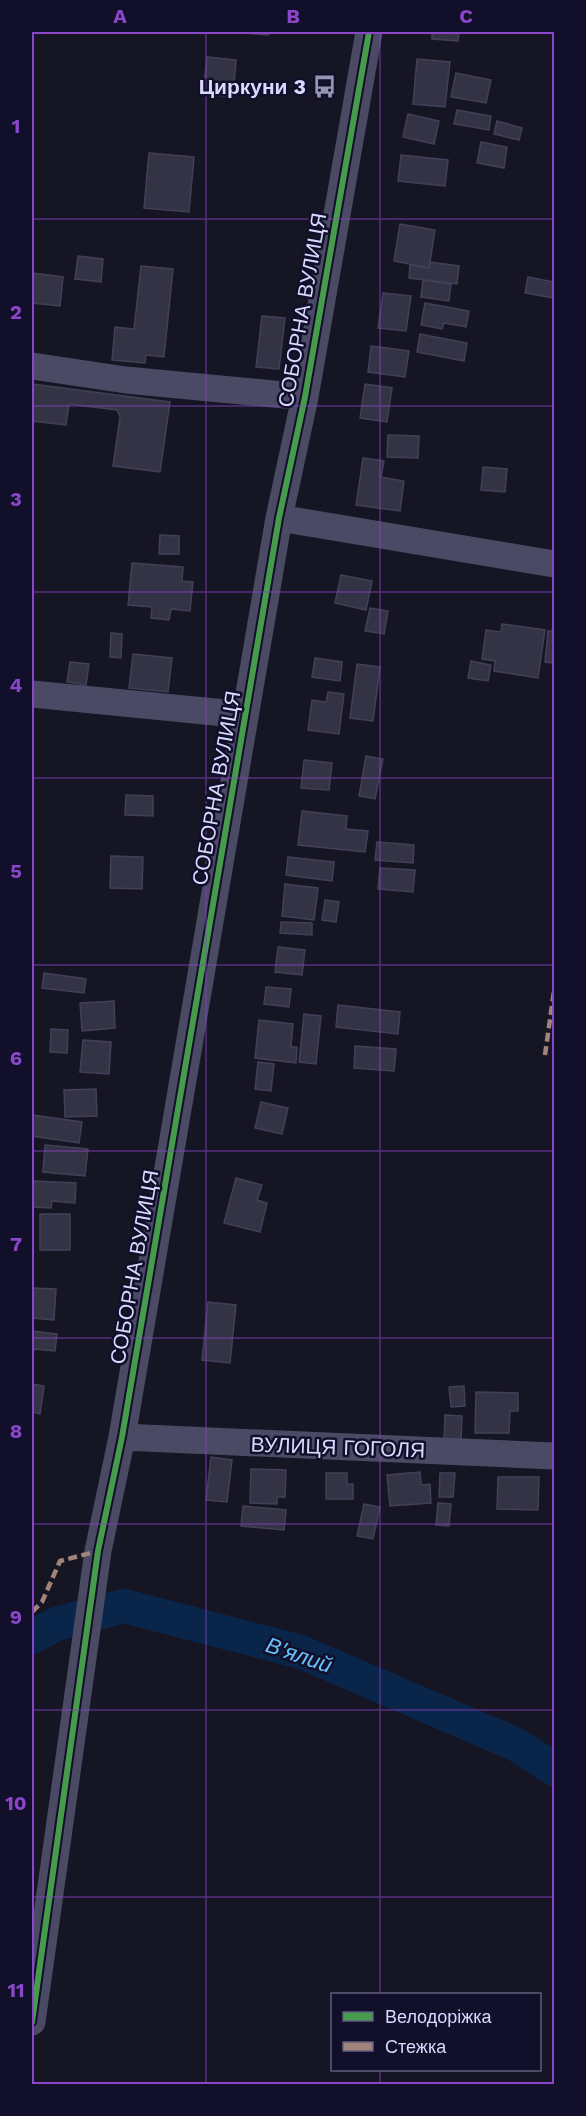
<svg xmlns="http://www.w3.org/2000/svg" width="586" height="2116" viewBox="0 0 586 2116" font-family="'Work Sans',sans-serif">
<rect width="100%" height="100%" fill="#161524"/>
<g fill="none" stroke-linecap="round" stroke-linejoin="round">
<path stroke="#0a254a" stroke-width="34" d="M32,1637l24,-13 68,-18 177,46 216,93 37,24"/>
</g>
<path fill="#343346" stroke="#424057" stroke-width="1.5" d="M232,32h36v3z
M432,32h27l-1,9 -26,-2z
M207,57l29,3 -3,37 -30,-3z
M417,59l33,3 -5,45 -32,-3z
M456,73l35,7 -5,23 -35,-6z
M457,110l34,6 -2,14 -35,-6z
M408,114l31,7 -5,23 -31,-7z
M497,121l25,7 -3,12 -25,-6z
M481,142l26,5 -3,21 -27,-5z
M149,153l45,4 -5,55 -45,-4z
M401,155l47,5 -3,26 -47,-5z
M400,224l35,6 -6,38 -35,-7z
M78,256l25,3 -2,23 -26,-3z
M430,262l29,4 -2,18 -48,-6 1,-13 19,3z
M141,266l32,3 -9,88 -18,-2 -1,8 -33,-3 3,-33 19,2z
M32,273l31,4 -3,29 -28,-3z
M528,277l26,5v16l-29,-5z
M423,280l28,4 -2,17 -28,-4z
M383,293l28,3 -5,35 -28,-3z
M425,303l44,8 -3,16 -22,-4 -2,6 -21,-4z
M262,316l23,2 -6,51 -23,-2z
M420,334l47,9 -3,18 -47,-9z
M371,346l38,5 -4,26 -37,-5z
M32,384l138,18 -10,70 -47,-6 7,-49 -3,-7 -48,-6 -3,21 -34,-4z
M365,384l27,4 -5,34 -27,-4z
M388,435l31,1 -1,22 -31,-1z
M363,458l21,3 -3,16 23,4 -4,30 -44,-6z
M483,467l24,2 -2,23 -24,-2z
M160,535l19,1v18h-20z
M132,563l51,4 -1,14 11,1 -3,29 -19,-2 -2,11 -18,-2 1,-11 -24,-2z
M341,575l31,6 -6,29 -31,-7z
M370,608l18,3 -4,23 -19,-3z
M502,624l43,6 -7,48 -44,-7 1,-10 -13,-2 4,-29 15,2z
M548,631h6v32l-9,-1z
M111,633l11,1 -1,24 -11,-1z
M133,654l39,4 -4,34 -39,-4z
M315,658l27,4 -2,19 -28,-4z
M471,661l20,4 -3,16 -20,-3z
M70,662l19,2 -3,21 -19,-3z
M357,664l23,3 -7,54 -23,-3z
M328,692l16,2 -5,40 -31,-4 4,-30 14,2z
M366,756l17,3 -8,40 -16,-3z
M304,760l28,3 -3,27 -28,-2z
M126,795l27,1v20l-28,-1z
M302,811l45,5 -1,13 22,2 -3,21 -67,-7z
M377,842l37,3 -1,18 -38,-3z
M111,856l32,1 -1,32 -32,-1z
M288,857l46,5 -2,19 -46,-6z
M380,868l35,2 -2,22 -35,-3z
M285,884l33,4 -4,32 -32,-4z
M325,900l14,2 -3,20 -14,-2z
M281,922l31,1v12l-32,-2z
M278,947l27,3 -3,25 -27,-3z
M44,973l42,6 -2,14 -42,-5z
M266,987l25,2 -2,18 -25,-3z
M114,1001l1,27 -33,3 -2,-28z
M338,1005l62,7 -2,22 -62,-7z
M304,1014l17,2 -5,48 -17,-2z
M259,1020l34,4 -2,23h6l-1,16 -41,-5z
M51,1029l17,1 -1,23 -17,-1z
M83,1040l28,2 -2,32 -29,-2z
M355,1046l41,3 -2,22 -40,-3z
M258,1062l16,2 -3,27 -16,-2z
M96,1089l1,27 -32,1 -1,-27z
M261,1102l27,6 -6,26 -27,-6z
M32,1115l50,7 -3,21 -47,-7z
M45,1145l43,4 -3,27 -42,-4z
M236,1178l26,7 -5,15 10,3 -7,29 -36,-9z
M34,1181l42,2 -1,20 -23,-2 -1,7 -19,-1z
M40,1214h30v36h-30z
M32,1288l24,1 -2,31 -22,-2z
M208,1302l28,3 -6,58 -28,-3z
M32,1331l25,3 -2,17 -21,-2 -2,12z
M32,1384l12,2 -4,28 -8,-2z
M464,1386l1,20 -14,1 -2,-20z
M476,1392l42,1v18h-8l-1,22h-34z
M445,1415l17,1 -1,25 -17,-1z
M211,1457l21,3 -5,42 -21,-2z
M251,1469l35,1 -1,27h-8v7l-27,-1z
M420,1472l1,13 9,-1 1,19 -41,3 -3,-31z
M326,1473h21v11h6v15h-27z
M440,1473h15l-2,24h-14z
M498,1477h41l-1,33 -41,-1z
M438,1503l13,1 -2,22 -13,-1z
M364,1504l16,3 -7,32 -16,-3z
M243,1506l43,4 -2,20 -43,-4z"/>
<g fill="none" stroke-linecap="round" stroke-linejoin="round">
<path stroke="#4a4a65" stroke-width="27" d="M32,366l94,14 179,17
M279,518l275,46
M32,694l213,21
M122,1437l432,19
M32,2022l66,-471 24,-114 157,-919 26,-121 64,-365"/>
<path stroke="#a18479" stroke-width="4.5" stroke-dasharray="9 4.5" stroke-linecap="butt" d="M545,1055l9,-64
M32,1612l10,-10 18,-41 38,-10"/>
<defs>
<path id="cycleway" d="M32,2022l66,-471 24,-114 157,-919 26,-121 64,-365"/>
</defs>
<use href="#cycleway" stroke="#110f2a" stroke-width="10"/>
<use href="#cycleway" stroke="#469c4c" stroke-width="6"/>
</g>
<path fill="none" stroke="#8946c9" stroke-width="1.5" stroke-opacity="0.55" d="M206,32v2052M380,32v1962M32,219h522M32,406h522M32,592h522M32,778h522M32,965h522M32,1151h522M32,1338h522M32,1524h522M32,1710h522M32,1897h522M380,2070v14"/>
<defs>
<symbol id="bus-bare" viewBox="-9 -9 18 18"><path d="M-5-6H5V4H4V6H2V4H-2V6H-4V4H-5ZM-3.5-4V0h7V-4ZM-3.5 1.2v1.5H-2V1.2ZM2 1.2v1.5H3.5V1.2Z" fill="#9594b2" stroke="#110f2a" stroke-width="2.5" paint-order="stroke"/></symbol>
</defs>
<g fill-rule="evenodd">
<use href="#bus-bare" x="308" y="70" width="33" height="33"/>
</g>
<g text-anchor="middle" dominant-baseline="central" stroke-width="5" stroke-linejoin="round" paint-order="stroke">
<g font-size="21" font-weight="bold" fill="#d9d8ff" stroke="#110f2a" text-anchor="end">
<text x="306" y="86">Циркуни 3</text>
</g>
<g font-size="21" fill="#d9d8ff" stroke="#110f2a">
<text transform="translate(302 310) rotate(-80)">СОБОРНА ВУЛИЦЯ</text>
<text transform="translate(216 788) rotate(-80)">СОБОРНА ВУЛИЦЯ</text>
<text transform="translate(134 1267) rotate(-80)">СОБОРНА ВУЛИЦЯ</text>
<text transform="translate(338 1447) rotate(2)">ВУЛИЦЯ ГОГОЛЯ</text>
</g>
<g font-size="22" font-style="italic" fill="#66c2ff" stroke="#110f2a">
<text transform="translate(299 1655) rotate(19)">В'ялий</text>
</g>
</g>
<rect width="586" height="2116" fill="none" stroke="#110f2a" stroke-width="66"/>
<rect x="331" y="1993" width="210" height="78" fill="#110f2a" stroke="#615f7f" stroke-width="1.5"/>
<rect x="343" y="2012" width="30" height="9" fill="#469c4c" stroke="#615f7f" stroke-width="1.5"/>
<text x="385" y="2023" font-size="18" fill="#d9d8ff">Велодоріжка</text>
<rect x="343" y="2042" width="30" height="9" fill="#a18479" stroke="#615f7f" stroke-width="1.5"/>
<text x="385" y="2053" font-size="18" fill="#d9d8ff">Стежка</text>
<rect x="33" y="33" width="520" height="2050" fill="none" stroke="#8946c9" stroke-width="2"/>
<g font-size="20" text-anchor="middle" font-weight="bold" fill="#8946c9">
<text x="120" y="23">A</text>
<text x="293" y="23">B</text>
<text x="466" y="23">C</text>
<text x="16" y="133">1</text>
<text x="16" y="319">2</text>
<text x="16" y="506">3</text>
<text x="16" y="692">4</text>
<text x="16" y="878">5</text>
<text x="16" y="1065">6</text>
<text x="16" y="1251">7</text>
<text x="16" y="1438">8</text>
<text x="16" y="1624">9</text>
<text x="16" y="1810">10</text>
<text x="16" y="1997">11</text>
</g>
</svg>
